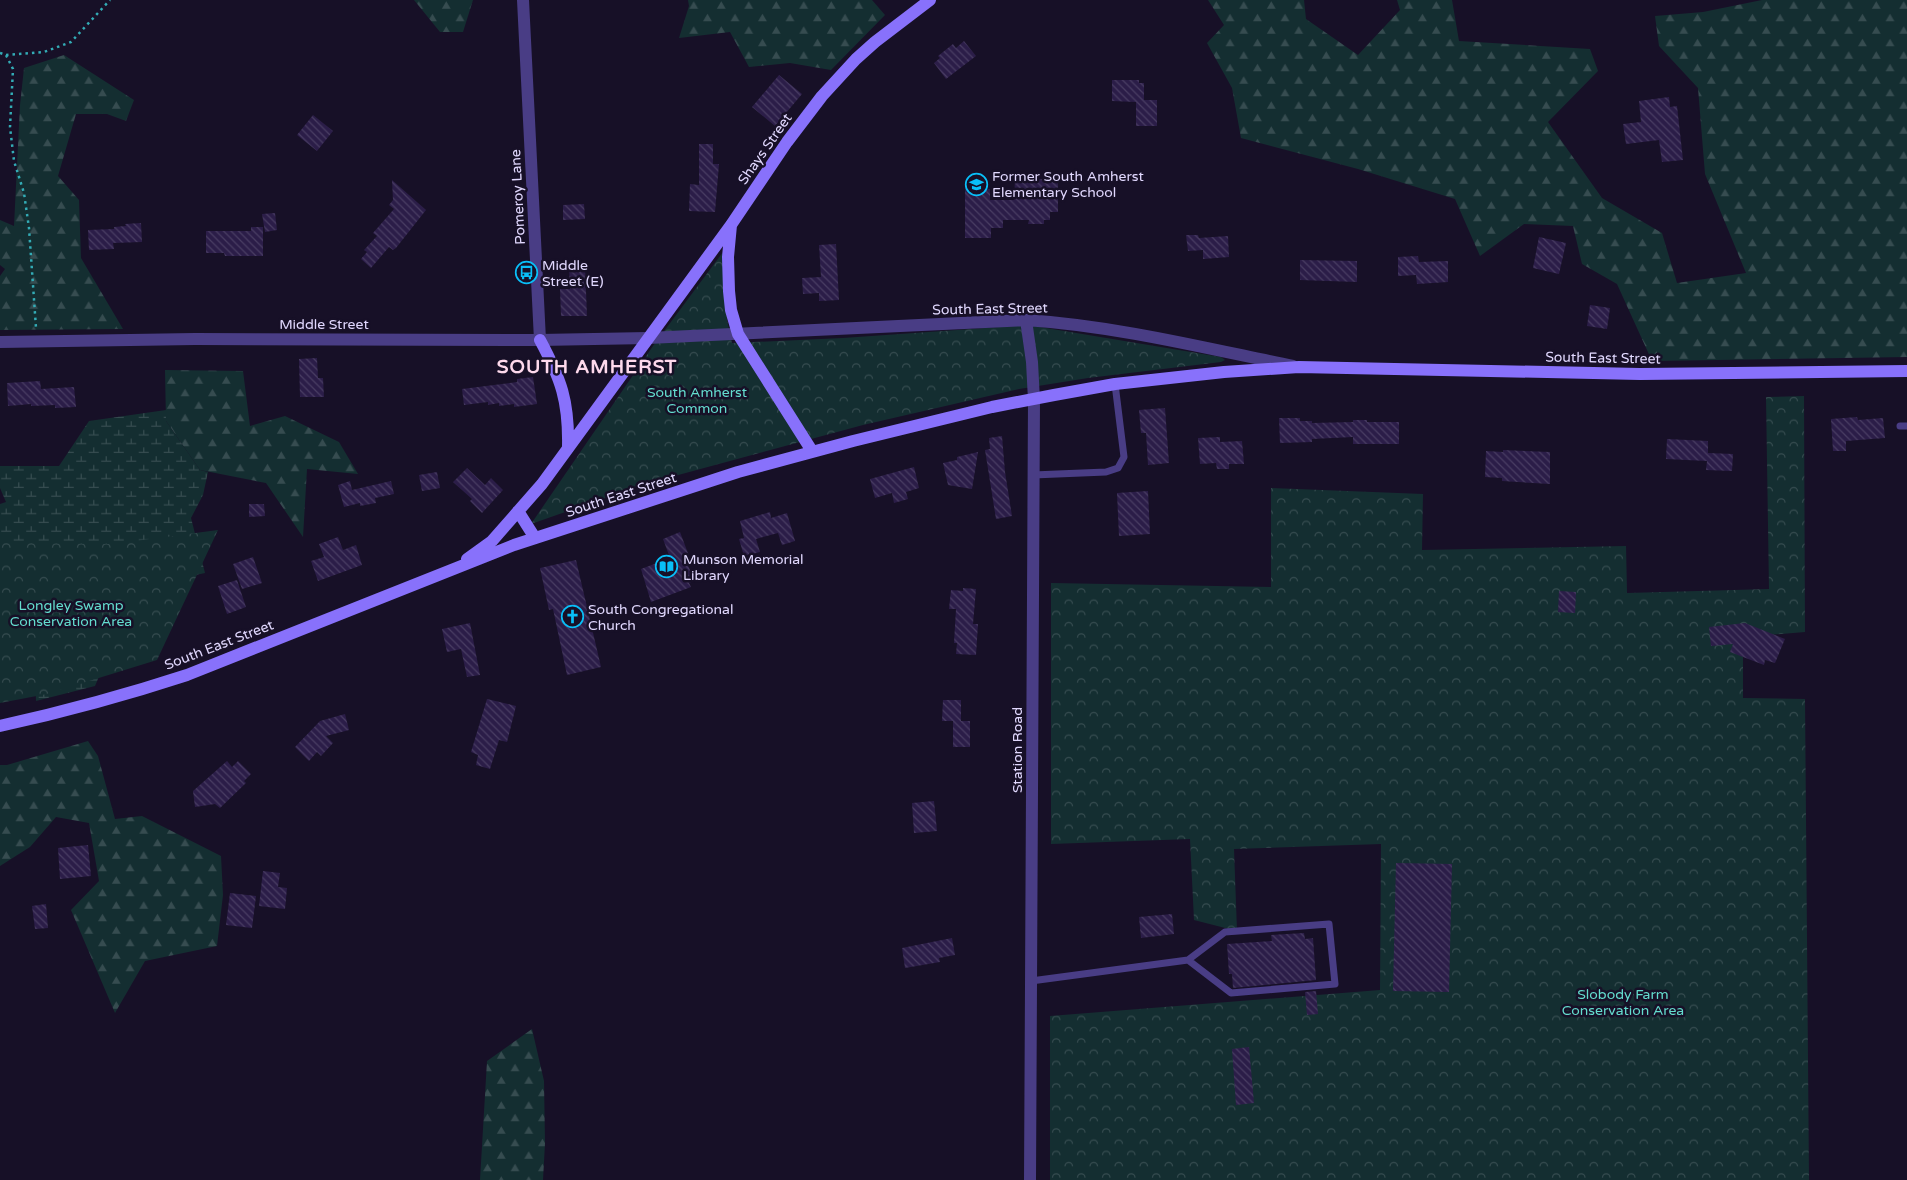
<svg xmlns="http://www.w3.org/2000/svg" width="1907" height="1180" viewBox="0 0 1907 1180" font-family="'Varela Round',sans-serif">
<defs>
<pattern id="forest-firs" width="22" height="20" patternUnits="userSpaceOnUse" patternTransform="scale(1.25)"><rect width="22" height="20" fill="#142e31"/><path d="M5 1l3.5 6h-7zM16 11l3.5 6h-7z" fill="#364c50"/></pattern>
<pattern id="wetland-marsh" width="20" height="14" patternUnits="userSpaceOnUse" patternTransform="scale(1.25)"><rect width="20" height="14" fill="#142e31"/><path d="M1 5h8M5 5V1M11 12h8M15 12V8" fill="none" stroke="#364c50"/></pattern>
<pattern id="park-crowns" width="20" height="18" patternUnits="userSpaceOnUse" patternTransform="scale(1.25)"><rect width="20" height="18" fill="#142e31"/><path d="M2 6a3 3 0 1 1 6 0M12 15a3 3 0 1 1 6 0" fill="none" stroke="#364c50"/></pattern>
<pattern id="building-back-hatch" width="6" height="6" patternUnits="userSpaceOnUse" patternTransform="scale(1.25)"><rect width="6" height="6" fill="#2b1d48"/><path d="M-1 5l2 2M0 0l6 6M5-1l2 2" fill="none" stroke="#493d63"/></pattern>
</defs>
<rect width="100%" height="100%" fill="#171027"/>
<path fill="url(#forest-firs)" d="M414,0h59l-10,32h-23z
M688,0h184l13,15 -54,55 -41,-7 -41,4 -19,-35 -51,6 10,-32z
M1208,0h96l2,19 52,36 42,-45 -3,-10h55l7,41 131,8 8,22 -50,51 54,76 60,35 15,50 69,-10 -41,-99 -7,-86 -39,-42 -4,-30 48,-4 59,-12h145v357l-255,4 -35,-77 -35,-20 -9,-38 -49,-2 -44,32 -25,-57 -97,-30 -117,-31 -9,-50 -25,-45 17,-18z
M64,55l70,45 -8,21 -19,-7h-31l-18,62 21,24 2,58 42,71 -123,1v-54l5,-7 -5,-4v-45l14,6 6,-121 4,-37z
M165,370l78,1 7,55 35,-10 54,26 19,32 -51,-5 -4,68 -37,-54 -66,-13 -34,-49z
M88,741l10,15 17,63 27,-3 79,40 2,39 -6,51 -72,15 -30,52 -44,-103 28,-29 -10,-58 -33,-6 -26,30 -30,19v-101h7z
M532,1029l12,52 1,62 -2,37h-63l7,-119z"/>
<path fill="url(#wetland-marsh)" d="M166,410v11l34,49 8,2 -5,23 -12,23 14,55 -28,6 -59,52 -23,55 -59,15 -1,-31 -35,-67v-99l6,-2 -6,-14v-22h59l30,-45z"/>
<path fill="url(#park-crowns)" d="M723,252l4,68 5,23 111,-5 185,-13 193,32 4,3 -4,2 -133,16 -69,11 -156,36 -218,59 -114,40 122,-178z
M1804,396l1,236 -62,5v61l62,1 4,481h-759v-164l330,-26 1,-146 -147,5 3,82 -43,-11 -4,-81 -139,5v-261l220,4v-99l152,6 -1,56 204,-4 1,47 142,-4 -3,-192z
M218,530l-61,130 -110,34 -47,9v-160l112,1z"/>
<path fill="url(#building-back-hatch)" d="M964,41l12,15 -30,23 -12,-16 6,-5 -2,-2 15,-12 3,4z
M779,75l23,19 -27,32 -23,-19z
M1112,80h27v3h5v17h13v26h-21v-24l-24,-1z
M1669,97l1,10 7,-1 6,54 -21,2 -3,-22 -33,4 -3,-20 18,-2 -2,-21z
M313,115l20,16 -16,20 -20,-16z
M699,144h14v20h6l-4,48 -26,-1 1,-27 9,1z
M1015,179h43v33h-8v8h-6v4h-16l1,-4h-26v8h-12v10h-26v-50l25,1v11h24z
M392,180l34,30 -30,38 -3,2 -4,-3 -18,21 -10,-9 6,-7 -3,-2 13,-14 -4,-3 21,-24 -5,-4 4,-5z
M584,204l1,15 -22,1v-15z
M275,213l2,17 -12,2 -3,-18z
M141,223l1,19 -29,1 1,6 -25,1 -1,-20 26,-1v-2l12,-1 -1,-2z
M251,227h12v29h-38l-1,-3h-18v-22h45z
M1186,235h12l1,3 29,-2 1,21 -26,2v-9l-15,1z
M1539,237l27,6 -7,31 -26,-6z
M836,244l3,56 -20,1v-8l-16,1 -1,-16 19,-1 -2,-32z
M1418,256l1,6 29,-1v21l-31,2 -1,-9 -18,1v-19z
M1300,260l57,1v21l-57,-2z
M569,266h16l2,50h-26l-1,-27h10z
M1590,305l20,3 -3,21 -20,-3z
M317,358l1,20h5l1,19h-24l-1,-38z
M533,377l4,27 -23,3v-3l-15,2v-3l-11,2v-3l-24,3 -2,-16 55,-7v-3z
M40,381l1,8 33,-2 2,20 -21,1v-3l-24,1v-2l-23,2 -1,-23z
M1165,408l4,55 -21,2 -2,-32h-5l-2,-23z
M1857,417l1,3 25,-2 2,20 -39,3v10h-13l-2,-32z
M1279,418h21v3h12v2l41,-1v-2h14v2h32v22h-46v-7l-41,2v3l-32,1z
M1002,436l3,36 7,44 -16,3 -11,-69 5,-1 -1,-11z
M1220,437v5l22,-1 2,23h-15v5h-12l-1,-6 -16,1 -2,-26z
M1667,439l41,2v12l25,1 -1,17 -26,-1 1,-9 -41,-2z
M1503,450l47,2v32l-48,-3v-3l-17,-1 1,-26 17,1z
M978,452l-6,37 -24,-4 -5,-22 14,-3v-3z
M914,467l5,21 -13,4 2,7 -14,4 -2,-10 -17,5 -5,-19z
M467,468l18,17 6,-7 12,12 -21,23 -12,-12 2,-2 -19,-17z
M437,472l3,16 -18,3 -3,-16z
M350,481l2,9 39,-9 3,13 -19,4 1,5 -16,3v-3l-16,4 -6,-22z
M1148,491l2,43 -31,2 -2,-43z
M249,504h15l1,12 -16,1z
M770,512l1,6 16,-5 8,28 -13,4 -4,-12 -22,6 4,13 -16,4 -5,-17 5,-1 -4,-17z
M680,532l12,32 -4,1 6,16 -5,2 2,4 -40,15 -10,-33 29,-11 -7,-19z
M338,537l5,13 13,-5 6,20 -44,16 -7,-20 13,-4 -5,-13z
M253,557l9,26 -20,6 -9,-25z
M576,560l25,107 -34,8 -14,-66 -4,1 -9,-42z
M237,580l9,27 -19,7 -9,-28z
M963,588l13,1 -3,35h5l-2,31 -20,-1 1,-11h-3l2,-34h-7l2,-19 12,1z
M1559,591l17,1 -1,21 -17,-1z
M470,623l10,52 -13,2 -6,-28 -14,3 -5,-23z
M1745,623l40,16 -10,24 -10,-3 -1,5 -34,-13 3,-8 -22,2 -2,-19z
M487,699l29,7 -9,36 -8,-2 -9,29 -14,-4 2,-10 -7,-3z
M943,700h18v21h9v26h-17v-26h-11z
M345,714l4,16 -23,6 7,7 -12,13 -4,-4 -8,9 -14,-14 25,-26z
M227,761l5,6 6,-6 13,13 -7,7 2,2 -26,25 -5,-4 -20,3 -2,-16z
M934,801l3,30 -23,2 -2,-30z
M88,845l3,31 -31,3 -2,-31z
M1396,863l56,1 -3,128 -56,-1z
M263,871l17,2 -2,14 9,1 -2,21 -26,-3z
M230,893l26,3 -4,32 -26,-3z
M46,904l2,24 -13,1 -3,-23z
M1172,914l2,20 -33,4 -2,-21z
M1304,933l1,6 8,-1 3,42 -83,8 -1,-14h-3l-2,-30 45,-3 -1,-6z
M952,938l3,17 -16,3 1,4 -35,6 -3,-20z
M1316,991l2,23 -11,1 -2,-23z
M1249,1047l5,56 -18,2 -4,-56z"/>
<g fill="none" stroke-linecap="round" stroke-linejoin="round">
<path stroke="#33acb6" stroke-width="2.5" stroke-dasharray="2.5 4" stroke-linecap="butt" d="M0,53l6,2 7,14 -3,58 4,34 10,32 5,35 7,100
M6,55l38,-3 27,-10 39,-42"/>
<path stroke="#493d85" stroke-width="7" d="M1900,426h7
M1033,475l73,-3 12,-4 6,-11 -9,-73
M1031,981l157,-21 37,-28 104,-8 6,60 -104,9 -43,-33"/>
<path stroke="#493d85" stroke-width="12" d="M1026,320l6,42 2,38 -4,780
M648,338l378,-18c90,6 179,28 267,46
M0,342l195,-3 345,1"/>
<path stroke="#493d85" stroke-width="12" d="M523,0l17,340 108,-2"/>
<path stroke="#8871fb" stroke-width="12" d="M731,225l-3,32 1,34 2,19 7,24 74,117
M540,340c21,39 29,61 28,107
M518,511l17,27
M467,559l25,-18 50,-57 189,-259 56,-83 35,-46 34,-37 19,-17 55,-42
M0,726c63,-14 126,-31 187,-51l327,-130 224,-73 115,-31 139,-34 62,-12 61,-11 109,-12 75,-5 341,7 267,-3"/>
</g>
<defs>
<symbol id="school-ring" viewBox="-11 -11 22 22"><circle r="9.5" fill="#171027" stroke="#09bff8" stroke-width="1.5"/><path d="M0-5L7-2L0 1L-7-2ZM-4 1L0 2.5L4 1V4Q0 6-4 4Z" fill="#09bff8"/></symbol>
<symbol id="bus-ring" viewBox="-11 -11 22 22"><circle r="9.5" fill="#171027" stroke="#09bff8" stroke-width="1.5"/><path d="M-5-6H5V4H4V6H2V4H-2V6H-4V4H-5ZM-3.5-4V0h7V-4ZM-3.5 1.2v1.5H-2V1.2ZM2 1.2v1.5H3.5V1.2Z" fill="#09bff8"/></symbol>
<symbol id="library-ring" viewBox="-11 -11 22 22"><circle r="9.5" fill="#171027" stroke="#09bff8" stroke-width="1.5"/><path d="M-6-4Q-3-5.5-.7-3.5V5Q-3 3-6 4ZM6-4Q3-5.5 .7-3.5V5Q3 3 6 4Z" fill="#09bff8"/></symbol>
<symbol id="church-ring" viewBox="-11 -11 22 22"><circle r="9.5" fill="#171027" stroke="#09bff8" stroke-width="1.5"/><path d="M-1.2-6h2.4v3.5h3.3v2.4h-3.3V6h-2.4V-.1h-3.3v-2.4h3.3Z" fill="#09bff8"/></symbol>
</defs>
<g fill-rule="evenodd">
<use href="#school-ring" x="964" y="172" width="25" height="25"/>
<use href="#bus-ring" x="514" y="260" width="25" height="25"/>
<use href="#library-ring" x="654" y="554" width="25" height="25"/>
<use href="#church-ring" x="560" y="604" width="25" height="25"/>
</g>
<g text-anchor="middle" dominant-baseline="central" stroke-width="5" stroke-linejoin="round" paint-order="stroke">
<g font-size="14" fill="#e1d8fe" stroke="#171027">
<text transform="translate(765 149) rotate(-55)">Shays Street</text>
<text transform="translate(518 197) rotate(-93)">Pomeroy Lane</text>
<text transform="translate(990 309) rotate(-1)">South East Street</text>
<text x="324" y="324">Middle Street</text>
<text transform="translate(1603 358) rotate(1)">South East Street</text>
<text transform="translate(621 495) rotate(-18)">South East Street</text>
<text transform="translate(219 645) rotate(-21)">South East Street</text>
<text transform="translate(1017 750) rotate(-90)">Station Road</text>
</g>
<g font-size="14" fill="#e1d8fe" stroke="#171027" text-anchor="start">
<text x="992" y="176">Former South Amherst<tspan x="992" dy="16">Elementary School</tspan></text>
<text x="542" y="265">Middle<tspan x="542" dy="16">Street (E)</tspan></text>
<text x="683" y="559">Munson Memorial<tspan x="683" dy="16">Library</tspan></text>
<text x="588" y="609">South Congregational<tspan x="588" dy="16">Church</tspan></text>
</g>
<g font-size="14" fill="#64ddcf" stroke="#171027">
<text x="697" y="392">South Amherst<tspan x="697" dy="16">Common</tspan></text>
<text x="71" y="605">Longley Swamp<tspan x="71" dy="16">Conservation Area</tspan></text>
<text x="1623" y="994">Slobody Farm<tspan x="1623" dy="16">Conservation Area</tspan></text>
</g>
<g font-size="19" font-weight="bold" letter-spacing="1" fill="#fed9ec" stroke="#171027">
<text x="587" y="367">SOUTH AMHERST</text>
</g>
</g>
</svg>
